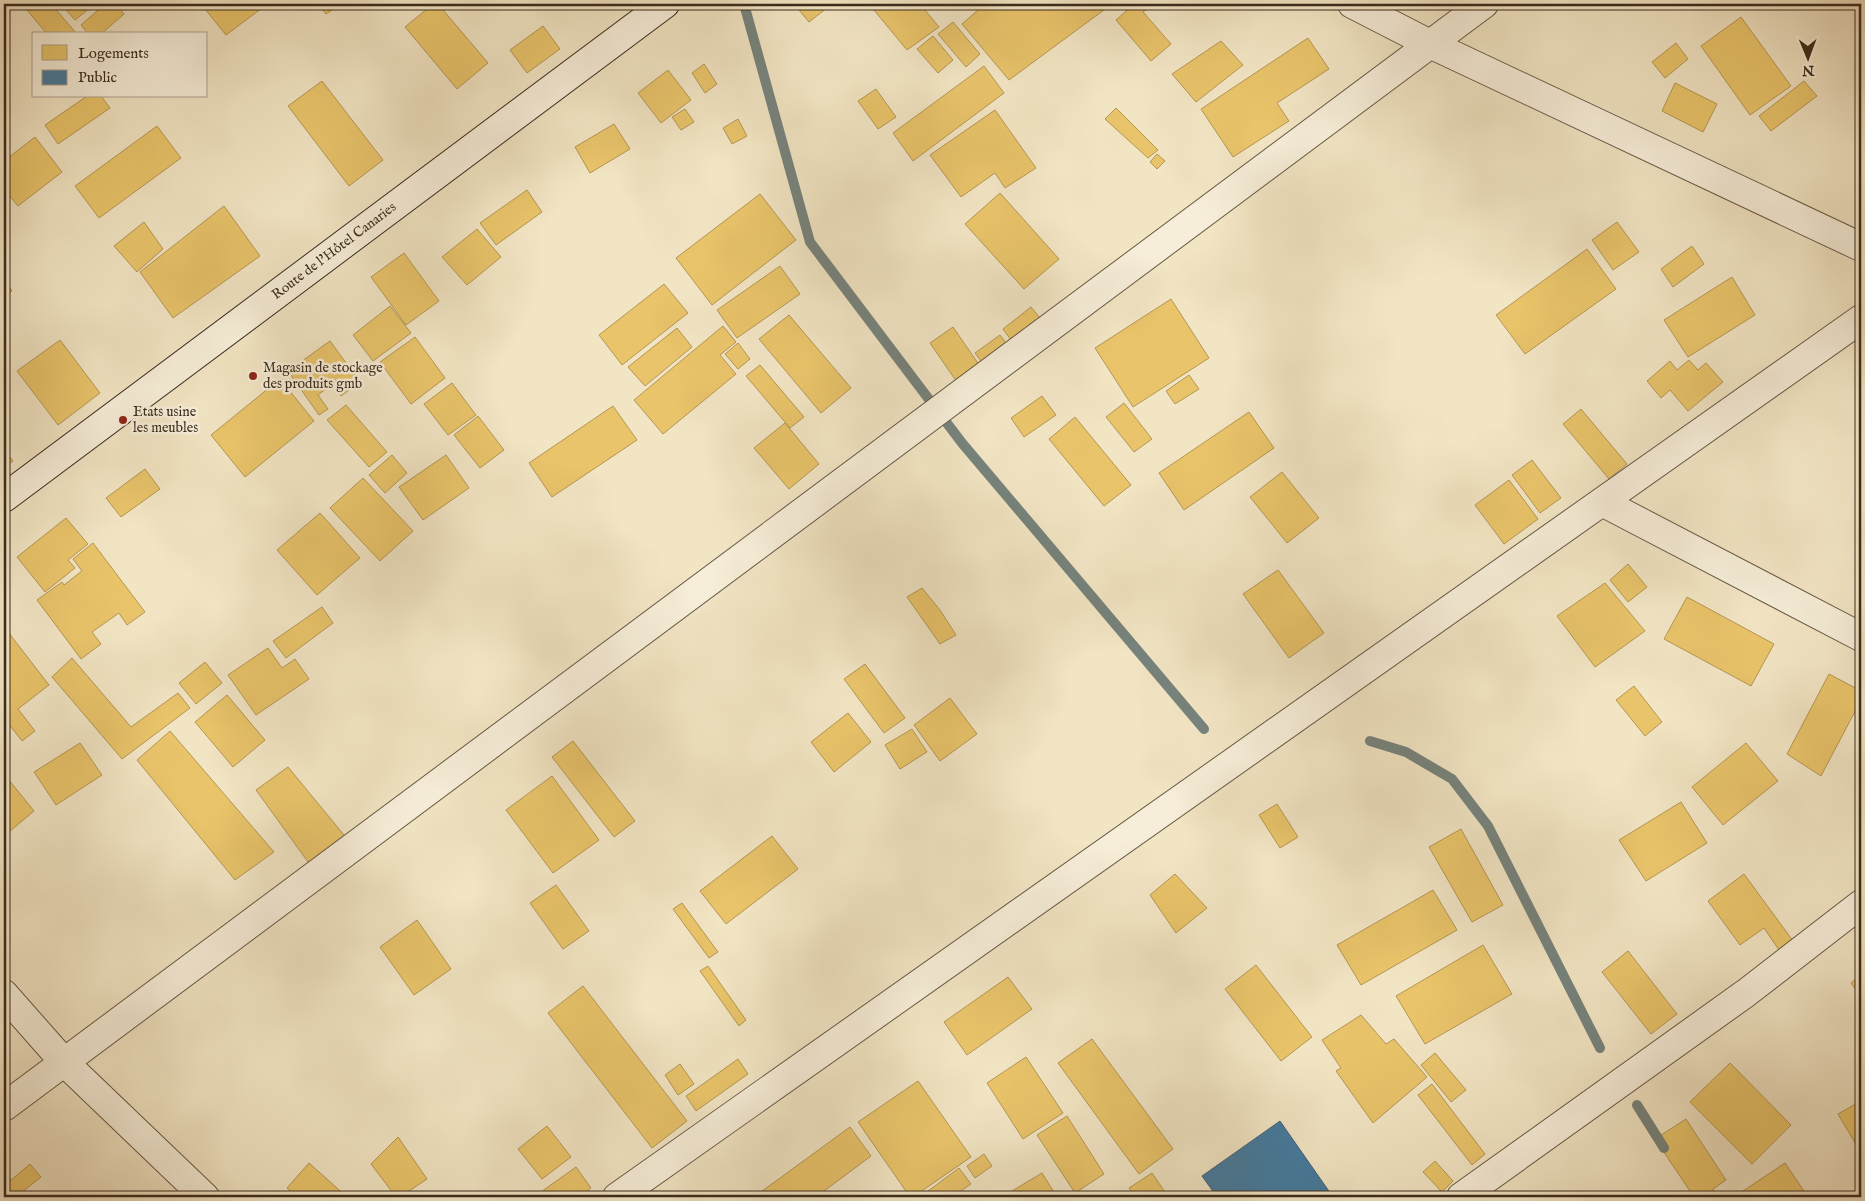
<svg xmlns="http://www.w3.org/2000/svg" width="1865" height="1201" viewBox="0 0 1865 1201" font-family="'IM FELL English',serif">
<rect width="100%" height="100%" fill="#f2e5c4"/>
<filter id="stains"><feTurbulence type="fractalNoise" baseFrequency=".004" numOctaves="4"/><feColorMatrix values="0 0 0 0 .2 0 0 0 0 .09 0 0 0 0 .02 0 0 0 .5 -.17"/></filter>
<radialGradient id="worn" r=".72"><stop offset=".6" stop-color="#630" stop-opacity="0"/><stop offset="1" stop-color="#630" stop-opacity=".3"/></radialGradient>
<path fill="#e9c46a" stroke="#b49653" d="M22,4h29l26,30h-30z
M61,4h27l3,3 -16,13z
M105,4h11l8,10 -23,20h-13l-7,-9z
M201,4h57l4,4 -36,27z
M318,4h23l-15,10z
M433,4h5l50,59 -31,26 -52,-62z
M794,4h38l-23,18z
M869,4h51l19,23 -32,23z
M985,4h127l-103,76 -47,-56z
M1134,4h15l2,2 -8,6 28,32 -20,17 -35,-41z
M1741,17l50,69 -41,29 -49,-69z
M953,22l27,32 -14,13 -28,-33z
M543,26l17,23 -33,24 -17,-23z
M933,36l20,24 -15,13 -21,-24z
M1308,38l21,31 -52,34 12,18 -56,36 -32,-48z
M1221,41l22,24 -47,37 -24,-28z
M1676,43l12,16 -23,19 -13,-16z
M704,64l13,20 -12,9 -13,-20z
M984,66l20,27 -91,68 -20,-28z
M668,70l23,30 -30,23 -23,-30z
M322,81l61,79 -34,26 -61,-80z
M1804,81l13,15 -46,35 -12,-15z
M1675,83l42,21 -14,28 -41,-21z
M876,89l20,28 -18,12 -20,-28z
M87,96h14l9,12 -52,36 -13,-19z
M1116,108l42,42 -10,8 -43,-39z
M685,109l9,13 -13,8 -9,-13z
M995,110l41,58 -31,20 -10,-15 -34,24 -31,-42z
M738,119l9,17 -15,8 -9,-16z
M614,124l16,25 -40,24 -15,-26z
M157,126l24,32 -82,60 -24,-32z
M35,137l27,35 -44,34 -14,-17v-28z
M1157,154l8,7 -8,8 -7,-7z
M527,190l15,22 -46,33 -16,-22z
M1000,193l59,66 -35,30 -59,-65z
M760,194l36,46 -84,65 -36,-47z
M224,206l36,50 -87,62 -33,-46z
M144,222l19,27 -26,23 -23,-26z
M1617,222l22,30 -26,18 -21,-30z
M477,229l24,28 -34,28 -25,-28z
M1692,246l12,18 -31,23 -12,-18z
M1587,249l29,40 -91,65 -29,-39z
M404,253l35,48 -33,24 -35,-48z
M780,266l20,28 -63,44 -20,-28z
M1732,277l23,38 -67,42 -24,-37z
M4,279l8,12 -8,5z
M664,284l24,29 -66,52 -23,-30z
M1171,299l38,59 -76,49 -38,-59z
M390,306l21,27 -38,28 -20,-26z
M1031,307l14,17 -31,20 -11,-15z
M789,315l62,73 -30,25 -62,-74z
M723,326l13,16 -16,13 16,19 -73,60 -29,-34z
M953,327l31,45 -23,16 -31,-45z
M677,328l15,19 -47,39 -17,-19z
M1000,335l12,16 -25,18 -12,-16z
M415,337l30,41 -34,26 -31,-42z
M60,340l40,53 -42,32 -41,-54z
M330,341l30,41 -19,14 -9,-12 -14,11 10,14 -9,6 -31,-44z
M738,343l12,16 -12,10 -13,-15z
M1689,360l9,10 8,-7 17,19 -35,29 -18,-21 -9,8 -14,-17 23,-20 7,9z
M760,365l44,52 -14,11 -44,-52z
M1189,375l10,14 -24,15 -9,-13z
M280,379l34,42 -69,56 -34,-42z
M452,383l24,32 -28,20 -24,-31z
M1042,396l14,19 -32,22 -13,-19z
M1124,403l28,36 -18,13 -28,-35z
M346,405l41,47 -18,15 -42,-47z
M613,406l24,34 -85,57 -23,-34z
M1581,409l46,55 -18,15 -46,-55z
M1249,412l25,36 -90,62 -25,-37z
M478,416l26,34 -24,18 -26,-33z
M1075,417l56,68 -27,21 -55,-67z
M785,423l34,41 -30,25 -35,-41z
M4,449l9,12 -9,7z
M392,455l15,18 -22,20 -16,-18z
M446,455l23,33 -46,32 -24,-33z
M1532,460l29,38 -21,15 -28,-38z
M145,469l15,20 -39,28 -15,-19z
M1282,472l37,46 -32,25 -37,-46z
M363,478l50,53 -33,30 -50,-53z
M1509,480l29,39 -34,25 -29,-39z
M320,513l40,45 -43,37 -40,-45z
M66,518l22,26 -20,16 7,8 -30,24 -28,-35z
M93,543l52,69 -18,13 -8,-12 -27,19 9,12 -20,15 -44,-59 25,-18 2,3 18,-14 -9,-12z
M1628,564l19,23 -19,15 -18,-22z
M1278,570l46,63 -35,25 -46,-64z
M1605,583l40,48 -50,36 -38,-51z
M922,588l18,22 16,25 -16,9 -33,-47z
M1687,597l87,47 -23,42 -87,-47z
M322,607l11,16 -47,35 -13,-17z
M8,632l41,53 -31,24 17,22 -13,10 -18,-23v-16l5,-4 -5,-7v-56z
M268,648l14,20 13,-9 14,20 -53,36 -28,-40z
M72,658l59,69 47,-34 12,15 -68,51 -70,-82z
M205,662l17,21 -26,21 -17,-21z
M865,664l40,54 -21,15 -40,-54z
M1829,674l32,17v9l-40,76 -34,-22z
M1634,686l28,36 -17,14 -29,-36z
M227,695l38,45 -32,27 -38,-45z
M950,698l27,36 -37,27 -26,-36z
M848,713l23,29 -37,30 -23,-30z
M912,729l15,23 -27,17 -15,-24z
M170,731l104,121 -39,28 -98,-120z
M573,741l62,80 -21,16 -62,-80z
M80,743l22,32 -46,30 -22,-33z
M1746,743l32,38 -55,44 -31,-38z
M288,767l65,79 -37,27 -60,-83z
M4,774l30,37 -30,25z
M552,776l47,64 -46,33 -47,-63z
M1681,802l26,41 -61,38 -27,-41z
M1277,804l21,33 -18,11 -21,-33z
M1461,829l42,76 -31,17 -43,-75z
M772,836l26,33 -72,55 -26,-33z
M1175,874l32,34 -31,25 -26,-38z
M1744,874l49,67 -14,9 -15,-22 -24,17 -32,-44z
M556,885l33,46 -26,18 -33,-46z
M1433,890l24,40 -96,55 -24,-40z
M682,903l36,49 -9,6 -36,-49z
M417,920l34,49 -37,26 -34,-48z
M1483,945l29,49 -87,50 -29,-48z
M1628,951l49,63 -26,20 -49,-62z
M1256,965l56,72 -31,24 -56,-72z
M708,966l38,54 -7,6 -39,-55z
M1861,975v22l-10,-14z
M1008,977l24,32 -65,46 -23,-33z
M583,986l104,135 -35,27 -104,-135z
M1361,1015l25,29 8,-5 33,38 -54,46 -37,-52 5,-3 -19,-28z
M1092,1039l81,110 -34,25 -81,-111z
M1435,1053l31,37 -15,12 -30,-37z
M1026,1057l37,56 -40,26 -36,-56z
M738,1059l10,15 -52,37 -10,-15z
M1730,1063l61,62 -39,39 -62,-62z
M680,1064l14,20 -16,11 -13,-20z
M918,1081l53,76 -58,40h-3l-52,-75z
M1432,1084l53,70 -13,11 -54,-70z
M1861,1101v52l-23,-39z
M1067,1116l37,58 -29,19 -38,-58z
M1686,1119l40,61 -13,9 6,8h-25l-39,-58z
M547,1126l24,31 -29,22 -24,-30z
M850,1127l21,29 -55,41h-62z
M398,1137l29,42 -27,18h-4l-25,-33z
M984,1154l8,12 -17,12 -8,-12z
M1435,1161l18,20 -11,11 -19,-20z
M309,1163l38,34h-49l-11,-9z
M1785,1163l23,34h-74z
M30,1164l11,13 -25,20h-12v-11z
M576,1167l15,21 -13,9h-44z
M959,1168l12,16 -19,13h-32z
M1042,1173l15,24h-55z
M1152,1173l15,22 -3,2h-29l-6,-9z"/>
<path fill="#457b9d" stroke="#426376" d="M1280,1121l53,76h-116l-15,-21z"/>
<g fill="none" stroke-linecap="round" stroke-linejoin="round">
<path stroke="#76837d" stroke-width="10" d="M744,4l66,238 152,201 242,286
M1370,741l36,11 46,27 36,47 112,222
M1637,1105l27,43"/>
<defs>
<path id="street" d="M1352,4l78,40 431,203
M1602,502l259,135
M4,994l60,68 141,135
M4,1107l1480,-1103
M617,1197l1244,-878
M1461,1197l285,-204 115,-89"/>
<path id="secondary" d="M4,498l661,-494"/>
</defs>
<use href="#street" stroke="#685a46" stroke-width="30"/>
<use href="#secondary" stroke="#3a2b1c" stroke-width="30"/>
<use href="#street" stroke="#f7eed9" stroke-width="28"/>
<use href="#secondary" stroke="#f7eed9" stroke-width="28"/>
</g>
<g fill="#8f2418" stroke="#f7eed9" stroke-width="2">
<circle cx="253" cy="376" r="5"/>
<circle cx="123" cy="420" r="5"/>
</g>
<g text-anchor="middle" dominant-baseline="central" stroke-width="5" stroke-linejoin="round" paint-order="stroke">
<g font-size="14" fill="#3a2b1c" stroke="#f7eed9">
<text transform="translate(334 251) rotate(-37)">Route de l'Hôtel Canaries</text>
</g>
<g font-size="14" fill="#3a2b1c" stroke="#f7eed9" text-anchor="start">
<text x="263" y="368">Magasin de stockage<tspan x="263" dy="16">des produits gmb</tspan></text>
<text x="133" y="412">Etats usine<tspan x="133" dy="16">les meubles</tspan></text>
</g>
</g>
<rect width="1865" height="1201" fill="none" stroke="#f2e5c4" stroke-width="20"/>
<rect x="5" y="5" width="1855" height="1191" fill="none" stroke="#3a2b1c" stroke-width="2.5"/>
<rect x="10" y="10" width="1845" height="1181" fill="none" stroke="#3a2b1c"/>
<rect x="32" y="32" width="175" height="65" fill="#f7eed9" stroke="#aba08d"/>
<rect x="42" y="45" width="25" height="15" fill="#e9c46a" stroke="#aba08d"/>
<text x="78" y="58" font-size="15" fill="#3a2b1c">Logements</text>
<rect x="42" y="70" width="25" height="15" fill="#457b9d" stroke="#aba08d"/>
<text x="78" y="82" font-size="15" fill="#3a2b1c">Public</text>
<g transform="translate(1808 58) rotate(179)" stroke="#f7eed9" stroke-width="4" paint-order="stroke">
<path d="M0-4L9 19L0 12L-9 19Z" fill="#3a2b1c"/>
<text y="-8" font-size="14" font-weight="bold" text-anchor="middle" fill="#3a2b1c">N</text>
</g>
<rect width="100%" height="100%" filter="url(#stains)"/>
<rect width="100%" height="100%" fill="url(#worn)"/>
</svg>
